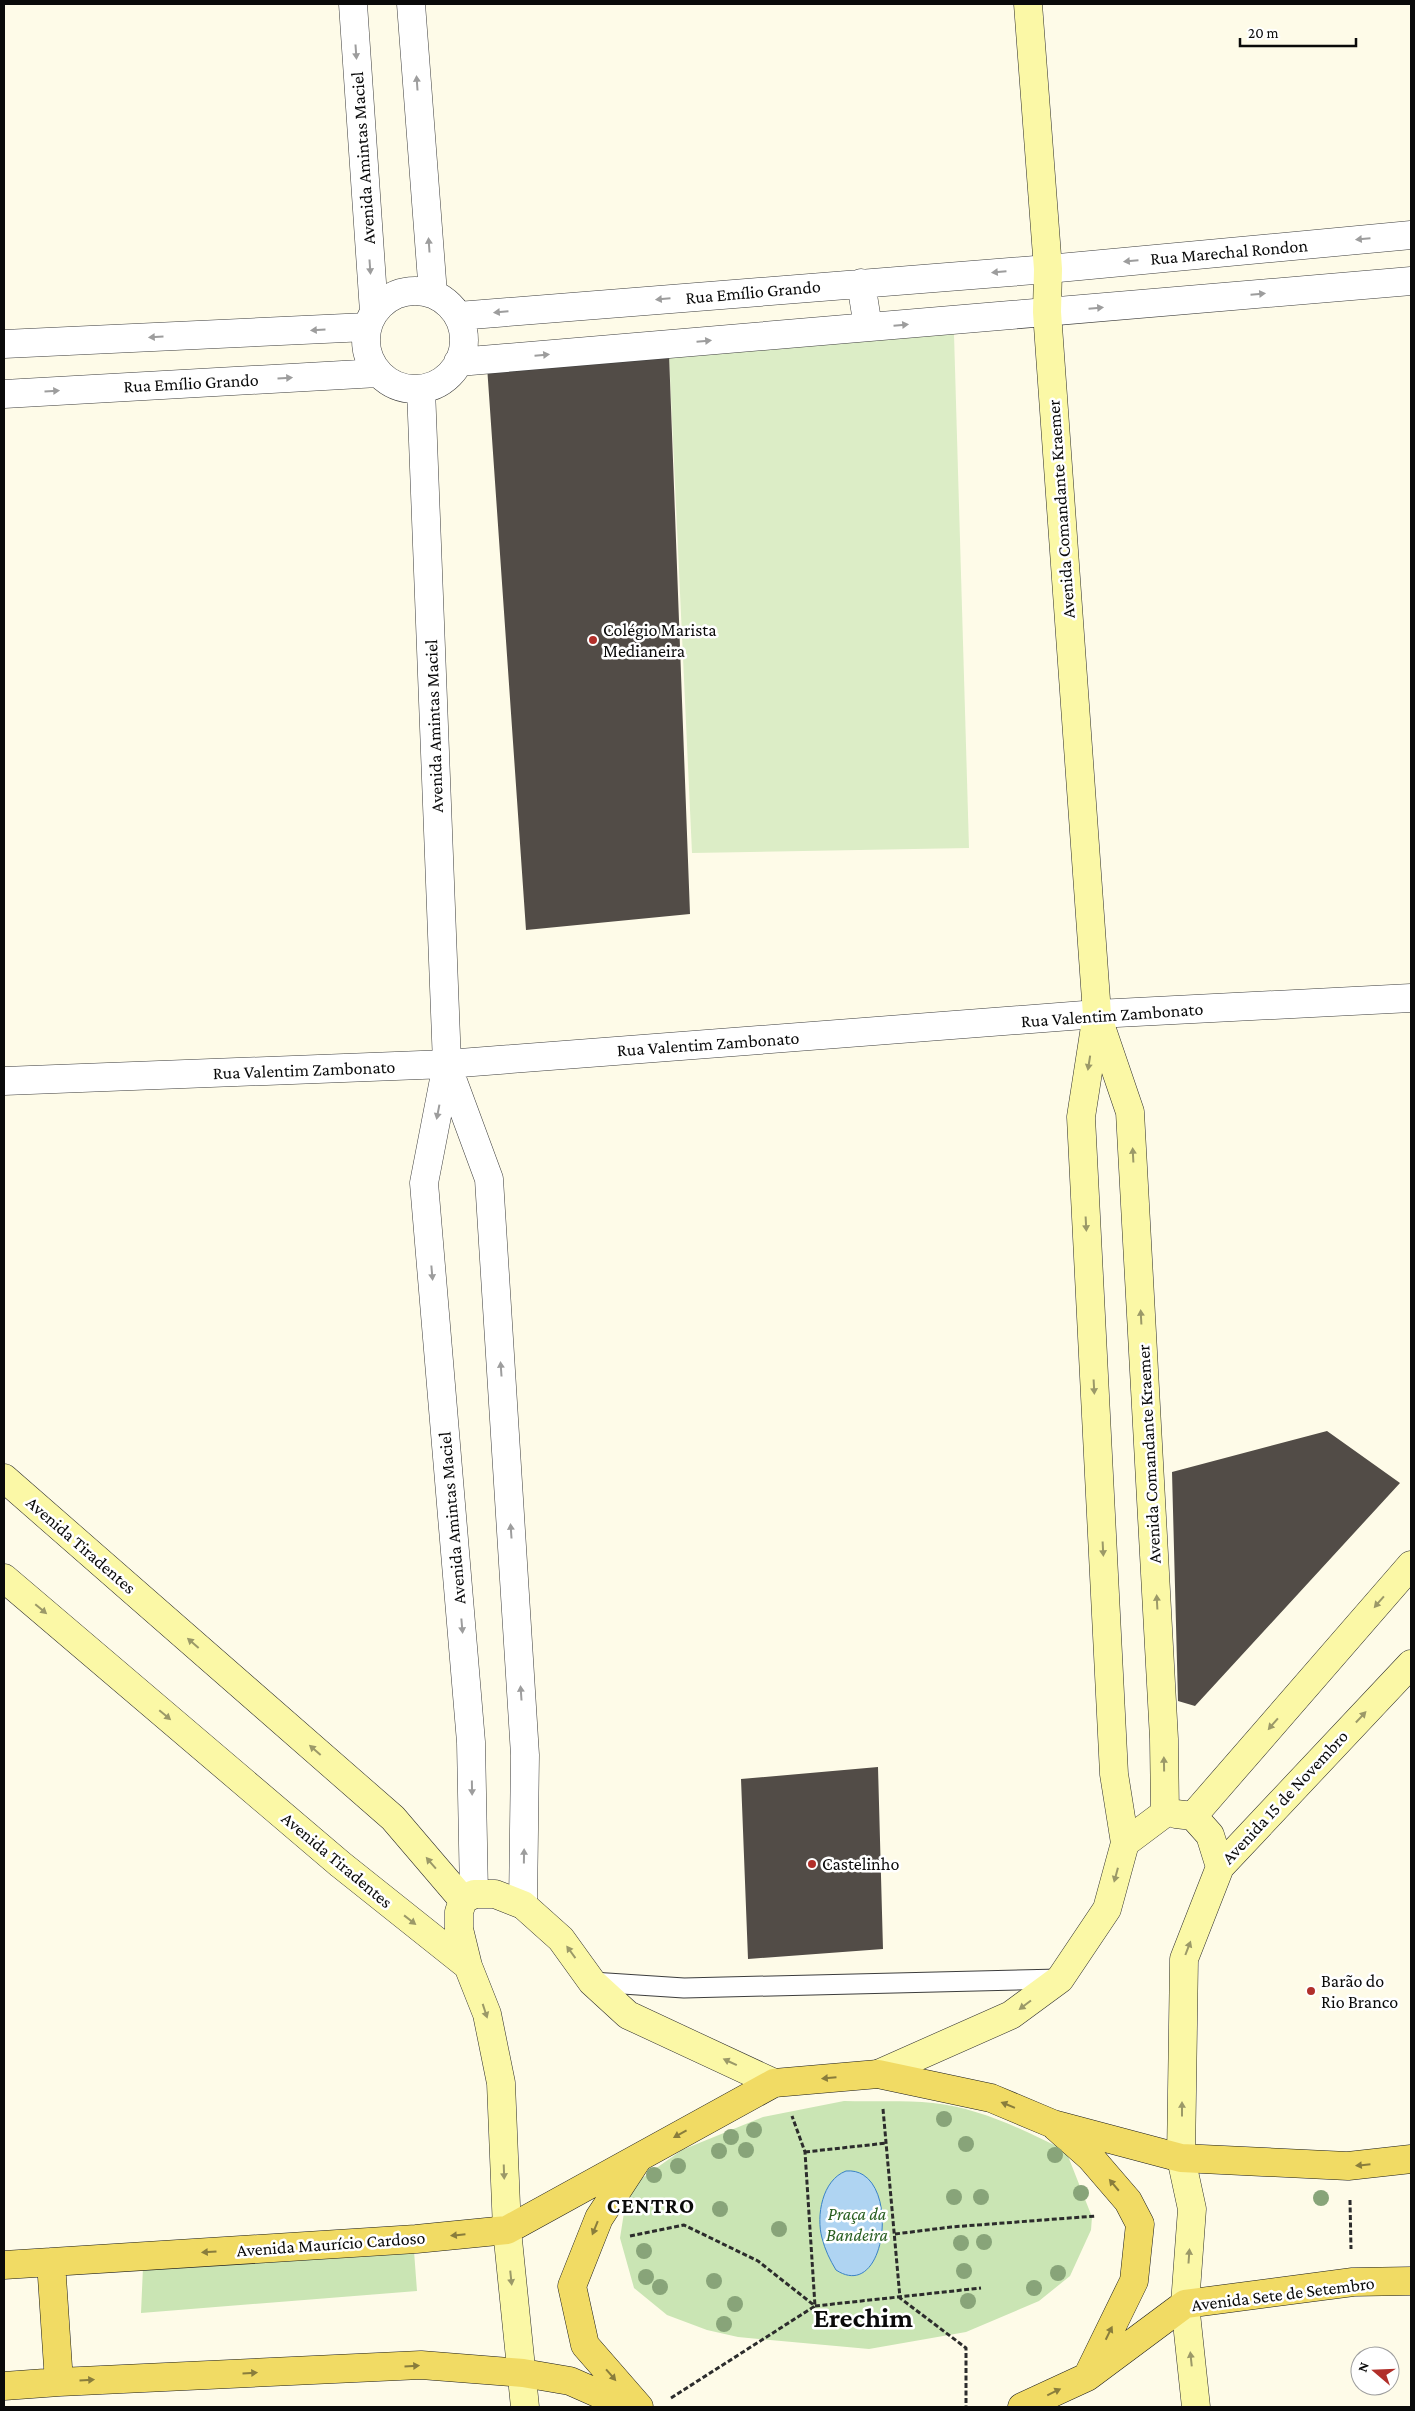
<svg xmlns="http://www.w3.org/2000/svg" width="1415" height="2411" viewBox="0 0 1415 2411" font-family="'Crimson Pro',serif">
<rect width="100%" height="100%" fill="#fefbe8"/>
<path fill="#cae5b4" d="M844,2101c29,1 60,-1 89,2 47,5 91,27 133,48l26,66 -1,13 -21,46 -31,25 -73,31 -97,17 -131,-12 -31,-7 -40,-15 -33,-27 -14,-50 6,-38 12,-19 44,-31 81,-33z
M414,2251l3,40 -276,22 2,-46z"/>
<path fill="#dcedc6" d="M954,334l15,514 -277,5 -23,-499z"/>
<path fill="#afd4f2" stroke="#3a82c5" d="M846,2171c56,-5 43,134 -10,99 -6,-10 -11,-20 -14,-32 -6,-22 0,-58 24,-67z"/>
<path fill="#524c47" d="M669,354l21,560 -164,16 -39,-564z
M1327,1431l73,52 -205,223 -17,-5 -6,-229z
M878,1767l5,182 -135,10 -7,-180z"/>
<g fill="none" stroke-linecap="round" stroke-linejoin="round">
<defs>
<path id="service" d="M592,1982l92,6 376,-9"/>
<path id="tertiary" d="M353,4l21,308
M411,4l22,290
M861,283l7,44
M366 340a49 49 0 1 1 98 0a49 49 0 1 1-98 0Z
M458,316l590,-47 363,-34
M4,344l363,-17
M458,362l953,-81
M421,389l26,675 -23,119 47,559 3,152
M4,394l374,-21
M447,1065l42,114 36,576 -2,150
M4,1081l443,-17 650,-50 314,-16"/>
<path id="secondary" d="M1028,4l20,265 -1,43 50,702 -16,103 33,657 11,69
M1098,1018l32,94 34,627 1,74
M4,1478l389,340 70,82
M4,1578l336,286 128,102
M1176,1814l17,2 17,19 10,32
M1193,1816l218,-251
M878,2074l133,-59 49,-36 47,-70 18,-66 40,-30
M525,2407l-18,-177 -6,-147 -14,-69 -19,-48 -9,-37v-17l4,-12 11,-6h21l28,11 38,34 31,43 36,33 146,68
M1196,2407l-11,-103 7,-95 -11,-51 3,-199 36,-92 191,-203"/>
<path id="primary" d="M1056,2127l35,31 37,43 12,23 -6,57 -45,92
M637,2160l-38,58 -27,68 13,59 54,62
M51,2262l8,120
M4,2265l412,-26 91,-9 267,-147 104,-9 113,24 62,26 128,34 167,8 63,-7
M4,2386l55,-4 362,-17 102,8 47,8 59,26
M1022,2407l65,-30 98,-73 168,-22 58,-1"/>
</defs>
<use href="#service" stroke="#3d3d3d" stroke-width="21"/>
<use href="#tertiary" stroke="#3d3d3d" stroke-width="29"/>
<use href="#secondary" stroke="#2c2c2c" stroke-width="29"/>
<use href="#primary" stroke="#1b1b1b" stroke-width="29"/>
<path stroke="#2c2c2c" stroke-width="3" stroke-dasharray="5 2.5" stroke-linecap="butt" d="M883,2109l17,189 66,50v59
M805,2152l82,-9
M1350,2200l1,49
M895,2234l56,-7 145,-11
M630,2236l54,-11 74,36 57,45 166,-18
M671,2398l144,-92 -10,-154 -13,-36"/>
<use href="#service" stroke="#fff" stroke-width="19"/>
<use href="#tertiary" stroke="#fff" stroke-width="28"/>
<use href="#secondary" stroke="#fbf8a6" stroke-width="28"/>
<use href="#primary" stroke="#f1db64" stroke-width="28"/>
</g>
<g fill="#88a479">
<circle cx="944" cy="2119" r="8"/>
<circle cx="754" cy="2130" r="8"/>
<circle cx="731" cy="2137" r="8"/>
<circle cx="966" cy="2144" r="8"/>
<circle cx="746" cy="2150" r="8"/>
<circle cx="719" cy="2151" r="8"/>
<circle cx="1055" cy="2155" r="8"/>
<circle cx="678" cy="2166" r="8"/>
<circle cx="654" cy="2175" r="8"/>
<circle cx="1081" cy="2193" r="8"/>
<circle cx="954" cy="2197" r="8"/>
<circle cx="981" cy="2197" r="8"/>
<circle cx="1321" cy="2198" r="8"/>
<circle cx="720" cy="2209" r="8"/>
<circle cx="779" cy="2229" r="8"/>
<circle cx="984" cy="2242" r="8"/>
<circle cx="961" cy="2243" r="8"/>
<circle cx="644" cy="2251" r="8"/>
<circle cx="964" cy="2271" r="8"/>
<circle cx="1058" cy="2273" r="8"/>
<circle cx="646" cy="2277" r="8"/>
<circle cx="714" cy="2281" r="8"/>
<circle cx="660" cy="2287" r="8"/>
<circle cx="1034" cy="2288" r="8"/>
<circle cx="968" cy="2301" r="8"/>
<circle cx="735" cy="2304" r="8"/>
<circle cx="724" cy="2324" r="8"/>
</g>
<defs><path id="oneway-solid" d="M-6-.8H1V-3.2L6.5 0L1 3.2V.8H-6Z" transform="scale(1.25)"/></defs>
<g fill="#9d9d9d">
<use href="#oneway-solid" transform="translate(356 52) rotate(86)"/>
<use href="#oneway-solid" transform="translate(417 83) rotate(-94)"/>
<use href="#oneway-solid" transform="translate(1363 239) rotate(175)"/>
<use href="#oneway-solid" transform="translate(429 245) rotate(-94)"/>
<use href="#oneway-solid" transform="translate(1131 261) rotate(175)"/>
<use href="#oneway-solid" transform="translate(370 267) rotate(86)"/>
<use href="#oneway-solid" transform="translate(999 272) rotate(175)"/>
<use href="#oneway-solid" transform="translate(1258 294) rotate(-5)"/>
<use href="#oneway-solid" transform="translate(663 299) rotate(175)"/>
<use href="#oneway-solid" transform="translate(1096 308) rotate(-5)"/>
<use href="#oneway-solid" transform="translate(501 312) rotate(175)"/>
<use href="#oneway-solid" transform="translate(901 325) rotate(-5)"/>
<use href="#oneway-solid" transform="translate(318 330) rotate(177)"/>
<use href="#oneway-solid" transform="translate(156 337) rotate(177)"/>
<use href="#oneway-solid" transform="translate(704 341) rotate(-5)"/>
<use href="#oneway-solid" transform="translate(542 355) rotate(-5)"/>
<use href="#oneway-solid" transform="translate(285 378) rotate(-3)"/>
<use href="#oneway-solid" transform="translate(52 391) rotate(-3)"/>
<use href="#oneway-solid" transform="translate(438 1112) rotate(101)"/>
<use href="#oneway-solid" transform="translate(432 1273) rotate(85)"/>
<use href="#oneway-solid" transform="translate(501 1369) rotate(-94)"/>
<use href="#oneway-solid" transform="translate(511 1531) rotate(-94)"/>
<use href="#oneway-solid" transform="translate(462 1626) rotate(85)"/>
<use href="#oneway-solid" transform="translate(521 1693) rotate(-94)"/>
<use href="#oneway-solid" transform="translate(472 1788) rotate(89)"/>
<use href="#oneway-solid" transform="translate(524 1856) rotate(-89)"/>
</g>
<g fill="#9b9968">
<use href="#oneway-solid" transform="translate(1089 1063) rotate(99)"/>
<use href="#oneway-solid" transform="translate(1133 1155) rotate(-93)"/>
<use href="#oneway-solid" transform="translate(1086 1224) rotate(87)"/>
<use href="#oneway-solid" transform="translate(1141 1317) rotate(-93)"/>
<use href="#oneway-solid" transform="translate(1094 1387) rotate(87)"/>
<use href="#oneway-solid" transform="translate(1103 1549) rotate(87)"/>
<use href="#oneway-solid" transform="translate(1157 1602) rotate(-93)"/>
<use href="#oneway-solid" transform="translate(1379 1602) rotate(131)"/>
<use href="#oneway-solid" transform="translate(41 1609) rotate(40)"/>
<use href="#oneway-solid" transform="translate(193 1643) rotate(-139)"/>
<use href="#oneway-solid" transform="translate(165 1715) rotate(40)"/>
<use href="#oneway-solid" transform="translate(1361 1717) rotate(-47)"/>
<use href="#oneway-solid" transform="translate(1273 1724) rotate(131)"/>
<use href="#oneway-solid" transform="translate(315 1750) rotate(-139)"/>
<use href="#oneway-solid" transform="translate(1164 1764) rotate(-91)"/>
<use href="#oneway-solid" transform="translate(431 1863) rotate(-131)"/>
<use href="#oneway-solid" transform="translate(1116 1875) rotate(105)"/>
<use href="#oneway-solid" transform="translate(410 1920) rotate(38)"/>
<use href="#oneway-solid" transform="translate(1188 1948) rotate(-69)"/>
<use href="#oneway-solid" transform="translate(571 1952) rotate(-126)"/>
<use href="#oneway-solid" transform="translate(1025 2005) rotate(143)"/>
<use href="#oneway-solid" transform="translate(485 2011) rotate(72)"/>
<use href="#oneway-solid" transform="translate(730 2062) rotate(-155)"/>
<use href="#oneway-solid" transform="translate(1182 2109) rotate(-90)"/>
<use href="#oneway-solid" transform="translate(504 2172) rotate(88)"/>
<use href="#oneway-solid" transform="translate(1189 2256) rotate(-86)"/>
<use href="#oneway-solid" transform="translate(511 2278) rotate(84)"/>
<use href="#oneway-solid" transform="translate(1191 2359) rotate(-96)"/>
</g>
<g fill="#897d3c">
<use href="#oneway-solid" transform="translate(829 2078) rotate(175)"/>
<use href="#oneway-solid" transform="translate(1008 2105) rotate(-158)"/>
<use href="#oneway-solid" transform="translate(680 2134) rotate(151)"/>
<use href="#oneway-solid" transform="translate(1363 2165) rotate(174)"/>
<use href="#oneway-solid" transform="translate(1114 2185) rotate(-130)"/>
<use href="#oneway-solid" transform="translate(595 2228) rotate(112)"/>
<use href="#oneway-solid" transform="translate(458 2235) rotate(174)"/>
<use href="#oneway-solid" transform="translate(209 2252) rotate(176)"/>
<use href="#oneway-solid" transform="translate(1109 2333) rotate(-64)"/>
<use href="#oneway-solid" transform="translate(412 2366) rotate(-3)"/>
<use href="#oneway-solid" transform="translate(250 2373) rotate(-3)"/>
<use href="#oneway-solid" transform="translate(611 2375) rotate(49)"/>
<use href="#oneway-solid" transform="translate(87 2380) rotate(-3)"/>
<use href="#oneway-solid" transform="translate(1054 2392) rotate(-26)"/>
</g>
<g fill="#b12f2a" stroke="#fff" stroke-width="2">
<circle cx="593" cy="640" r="5"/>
<circle cx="812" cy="1864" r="5"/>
<circle cx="1311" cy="1991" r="5"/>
</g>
<g text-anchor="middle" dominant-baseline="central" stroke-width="5" stroke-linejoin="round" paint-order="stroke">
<g font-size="18" fill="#0a0a0a" stroke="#fff">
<text transform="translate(363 158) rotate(-94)">Avenida Amintas Maciel</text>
<text transform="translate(1229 252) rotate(-5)">Rua Marechal Rondon</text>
<text transform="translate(753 292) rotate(-5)">Rua Emílio Grando</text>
<text transform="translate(191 383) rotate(-3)">Rua Emílio Grando</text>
<text transform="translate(1061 509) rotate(-94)">Avenida Comandante Kraemer</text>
<text transform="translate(434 726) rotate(-92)">Avenida Amintas Maciel</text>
<text transform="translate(1112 1015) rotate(-4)">Rua Valentim Zambonato</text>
<text transform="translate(708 1044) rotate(-4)">Rua Valentim Zambonato</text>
<text transform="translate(304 1070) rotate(-2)">Rua Valentim Zambonato</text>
<text transform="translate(1149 1454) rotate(-93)">Avenida Comandante Kraemer</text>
<text transform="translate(452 1518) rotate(-95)">Avenida Amintas Maciel</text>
<text transform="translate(81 1545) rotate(41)">Avenida Tiradentes</text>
<text transform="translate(1285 1797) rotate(-47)">Avenida 15 de Novembro</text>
<text transform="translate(337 1860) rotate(40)">Avenida Tiradentes</text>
<text transform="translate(331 2244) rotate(-4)">Avenida Maurício Cardoso</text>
<text transform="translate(1283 2294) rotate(-7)">Avenida Sete de Setembro</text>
</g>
<g font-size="18" fill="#0a0a0a" stroke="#fff" text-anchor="start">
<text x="603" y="630">Colégio Marista<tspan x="603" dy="21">Medianeira</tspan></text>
<text x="822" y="1864">Castelinho</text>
<text x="1321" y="1981">Barão do<tspan x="1321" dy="21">Rio Branco</tspan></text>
</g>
<g font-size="18" font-style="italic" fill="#275d1f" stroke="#fff">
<text x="857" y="2214">Praça da<tspan x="857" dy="21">Bandeira</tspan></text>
</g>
<g font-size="22" font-weight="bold" letter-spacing="1" fill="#0a0a0a" stroke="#fff">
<text x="651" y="2205">CENTRO</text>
</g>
<g font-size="28" font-weight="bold" fill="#0a0a0a" stroke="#fff">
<text x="863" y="2317">Erechim</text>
</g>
</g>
<rect width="1415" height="2411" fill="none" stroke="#0a0a0a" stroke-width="10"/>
<g transform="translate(1375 2371) rotate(289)"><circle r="24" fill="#ffffff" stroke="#9d9d9d"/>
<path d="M0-4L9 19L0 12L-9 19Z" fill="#b12f2a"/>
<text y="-8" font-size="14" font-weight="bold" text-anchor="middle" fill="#0a0a0a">N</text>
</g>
<path d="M1240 38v8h116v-8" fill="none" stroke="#0a0a0a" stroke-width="2.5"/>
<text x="1248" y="38" font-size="15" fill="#0a0a0a" stroke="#ffffff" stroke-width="4" paint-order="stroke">20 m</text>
</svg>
